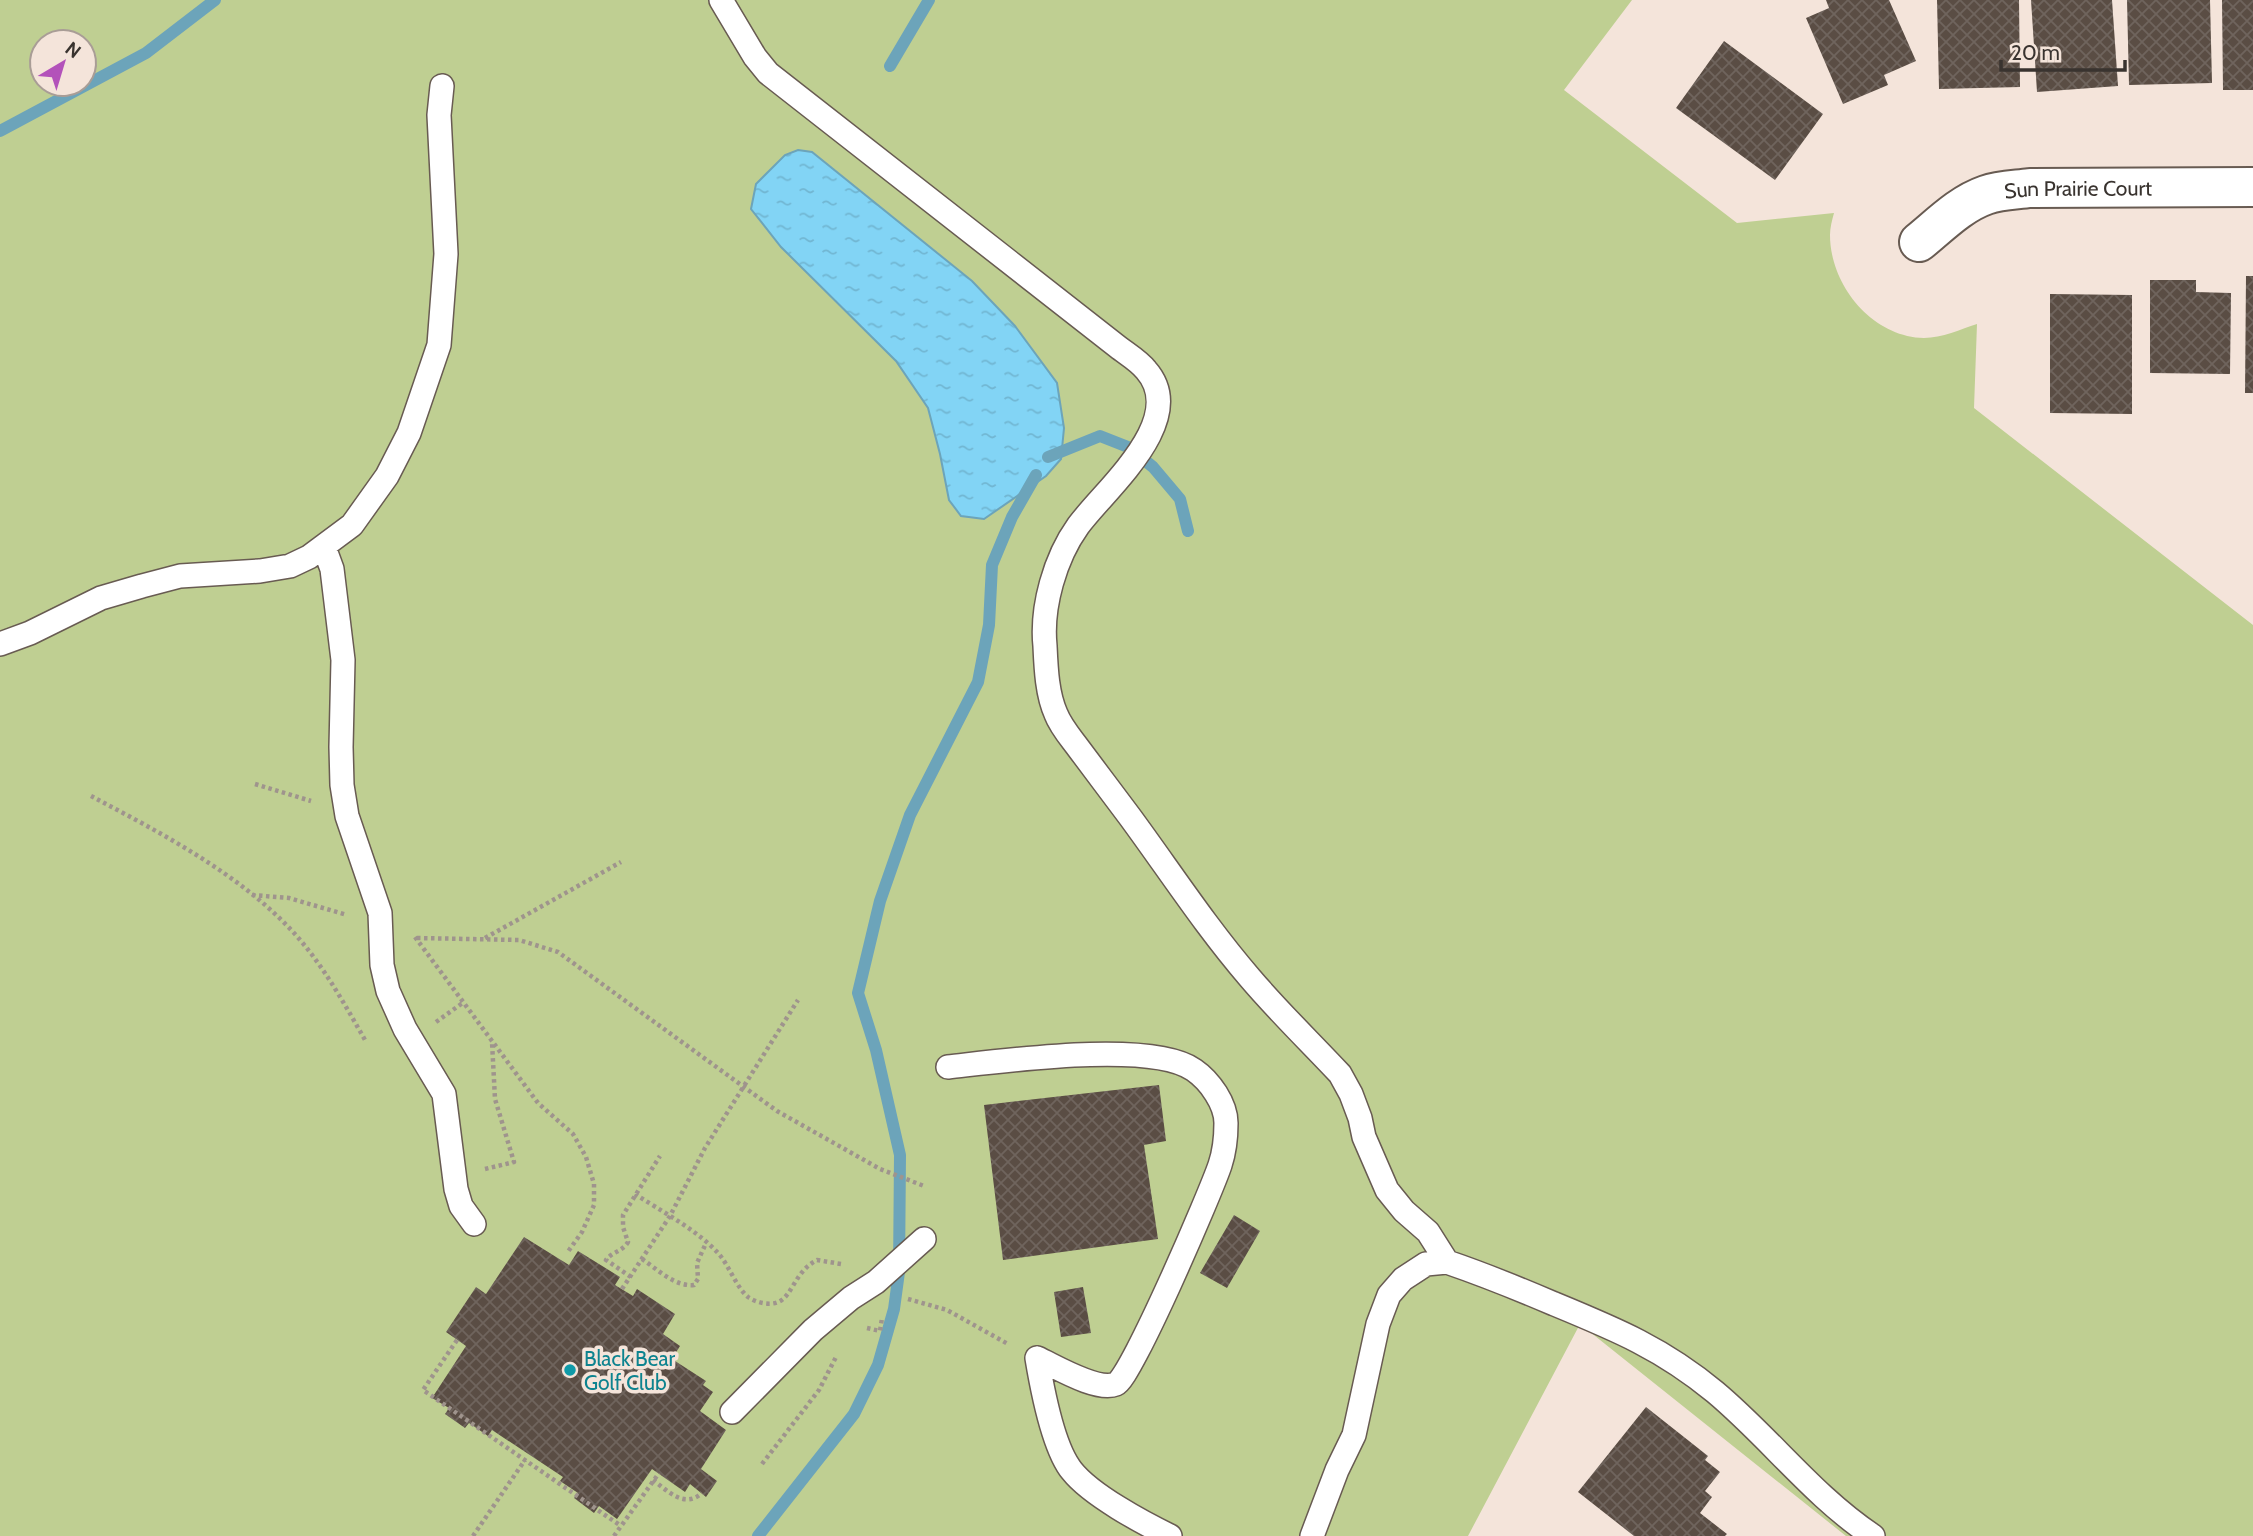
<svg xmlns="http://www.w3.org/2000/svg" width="2253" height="1536" viewBox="0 0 2253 1536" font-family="Cabin,sans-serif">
<defs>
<pattern id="water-ripples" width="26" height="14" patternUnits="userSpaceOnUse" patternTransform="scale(1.75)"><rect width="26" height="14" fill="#82d4f5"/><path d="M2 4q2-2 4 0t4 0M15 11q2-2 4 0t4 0" fill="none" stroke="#71b6d2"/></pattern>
<pattern id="building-cross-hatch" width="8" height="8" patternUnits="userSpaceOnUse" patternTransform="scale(1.75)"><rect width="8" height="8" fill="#5a4d44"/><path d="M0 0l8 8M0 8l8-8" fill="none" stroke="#6f645d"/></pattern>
</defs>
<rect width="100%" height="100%" fill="#f4e4da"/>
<path fill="#bfcf92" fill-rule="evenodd" d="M0,0h1632l-68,90 173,133 97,-10c-2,7 -4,15 -4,22 0,50 42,102 94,103 18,0 37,-9 53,-14l-3,84 279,217v911h-407l-266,-212 -112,212h-1468zM42,42h42v42h-42z"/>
<path fill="url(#water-ripples)" stroke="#6ca4ba" stroke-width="2" d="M798,150l14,2 160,129 43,45 42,57 7,45 -3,31 -15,17 -62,43 -23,-3 -12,-16 -9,-46 -12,-46 -32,-47 -115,-114 -30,-38 5,-25 29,-29z"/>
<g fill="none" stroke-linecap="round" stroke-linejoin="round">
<path stroke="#6ca4ba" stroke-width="12" d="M890,66l39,-66
M0,131l146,-78 69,-53
M1048,457l52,-21 28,11 25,20 27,32 8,32
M758,1536l96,-122 24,-49 16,-56 5,-37 1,-117 -24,-105 -18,-57 22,-92 30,-86 68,-133 11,-57 3,-60 20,-48 24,-42"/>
</g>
<path fill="url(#building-cross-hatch)" d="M1826,0h63l27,61 -32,14 4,10 -45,19 -37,-86 23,-10z
M1937,0h82l1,87 -81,2z
M2031,0h81l6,86 -81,6z
M2127,0h83l2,83 -83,2z
M2222,0h31v90h-30z
M1724,41l99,73 -48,66 -99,-72z
M2246,276h7v117h-8z
M2150,280h46v12l35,1 -1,81 -80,-1z
M2050,294l82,1v119l-82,-1z
M1159,1085l7,56 -22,4 14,94 -155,21 -19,-155z
M1234,1215l26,16 -33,57 -27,-15z
M524,1237l45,28 9,-14 42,26 -5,8 18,11 4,-7 38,25 -12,20 17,12 -8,13 34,22 -3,4 10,7 -13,19 26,19 -25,39 16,12 -11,16 -16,-13 -5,8 -33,-23 -35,50 -18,-13 -5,7 -20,-15 4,-5 -18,-12 3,-4 -71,-47 -4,6 -19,-13 -4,5 -20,-14 4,-6 -17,-10 34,-52 -20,-14 30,-45 10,7z
M1083,1287l8,46 -30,4 -7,-45z
M1646,1407l62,49 -3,4 15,12 -15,19 7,6 -12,16 27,21 -2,2h-91l-56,-44z"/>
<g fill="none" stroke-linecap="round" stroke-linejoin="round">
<defs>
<path id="service" d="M721,0l34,57 13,16 350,274c9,7 21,14 28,23 44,50 -41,119 -68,156 -23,32 -37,81 -33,120 1,22 2,48 11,68 5,13 15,24 23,35 17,23 34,45 51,68 39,53 76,110 120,161 28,33 60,64 90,96l11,20 9,24 4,19 23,53 17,21 24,21 19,30
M324,547l8,22 11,91 -2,87 1,38 5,31 33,97 2,52 6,26 17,38 39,65 12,95 5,17 13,18
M0,644l30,-11 71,-35 41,-12 38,-10 80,-5 30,-5 19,-9 43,-32 35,-49 22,-43 30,-88 7,-91 -7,-139 3,-29
M948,1067c55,-6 204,-27 246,3 16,11 32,34 32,53 0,13 -2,30 -6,42 -9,27 -89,213 -104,219 -19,8 -61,-18 -79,-26
M1037,1358c5,30 16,90 35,113 19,24 71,52 98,65
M732,1412l81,-82 38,-32 25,-16 48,-43
M1312,1536l25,-66 17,-35 24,-111 11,-29 14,-16 23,-15 21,-2c35,12 70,26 105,41 63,26 110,45 163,89 55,46 98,104 158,144"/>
<g id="minor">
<path id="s1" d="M1919,242c21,-17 41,-38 67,-47 14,-5 30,-5 44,-7l223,-1"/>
</g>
</defs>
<use href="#service" stroke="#685b52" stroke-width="26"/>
<use href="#minor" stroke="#685b52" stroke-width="42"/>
<path stroke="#9f948d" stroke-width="4.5" stroke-dasharray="3.5 3.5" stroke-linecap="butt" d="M255,784l56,17
M91,796c70,37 149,78 203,137 29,32 50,70 71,107
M252,895l37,3 58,17
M415,937l123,166 35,31 13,23 8,27v21l-12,27 -15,21
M417,938l102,2 39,12 219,159 103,58 44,17
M485,938l136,-76
M436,1022l28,-20
M485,1169l29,-7 -19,-63 -3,-57
M635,1194c26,17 62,36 83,59 11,12 18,34 30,44 7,5 21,9 30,5 15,-6 16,-30 39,-42l24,4
M642,1259c15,10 33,28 52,26l4,-6 -1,-16 9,-20
M631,1277l-25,-17c7,-9 16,-8 22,-18l-5,-15v-12l37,-59
M622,1289l48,-73 35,-68 93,-148
M908,1299l39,11 61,34
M867,1328l13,3 2,-13
M457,1340l-34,50 198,136
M762,1464l57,-74 17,-33
M653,1480c15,11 31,29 49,13
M473,1536l52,-76
M614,1536l45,-63"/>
<use href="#service" stroke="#fff" stroke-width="23"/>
<use href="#minor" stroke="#fff" stroke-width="38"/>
</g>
<circle fill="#0f9aa8" stroke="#f4e4da" stroke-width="2.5" cx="570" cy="1370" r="7"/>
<g text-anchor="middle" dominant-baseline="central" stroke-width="7" stroke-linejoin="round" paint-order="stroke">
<g font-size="21" fill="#39332f" stroke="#f4e4da">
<text stroke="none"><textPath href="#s1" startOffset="175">Sun Prairie Court</textPath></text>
</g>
<g font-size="21" fill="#0d838f" stroke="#f4e4da" text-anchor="start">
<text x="584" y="1358">Black Bear<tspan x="584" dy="24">Golf Club</tspan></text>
</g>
</g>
<g transform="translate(63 63) rotate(38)"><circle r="33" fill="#f4e4da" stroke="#a99d96" stroke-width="2"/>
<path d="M0-5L12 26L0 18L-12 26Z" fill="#b352ba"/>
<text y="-10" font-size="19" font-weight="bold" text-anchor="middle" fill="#39332f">N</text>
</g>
<path d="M2001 60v10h124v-10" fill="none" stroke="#39332f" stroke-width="3.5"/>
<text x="2011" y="60" font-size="21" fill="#39332f" stroke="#f4e4da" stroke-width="5" paint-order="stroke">20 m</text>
</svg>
